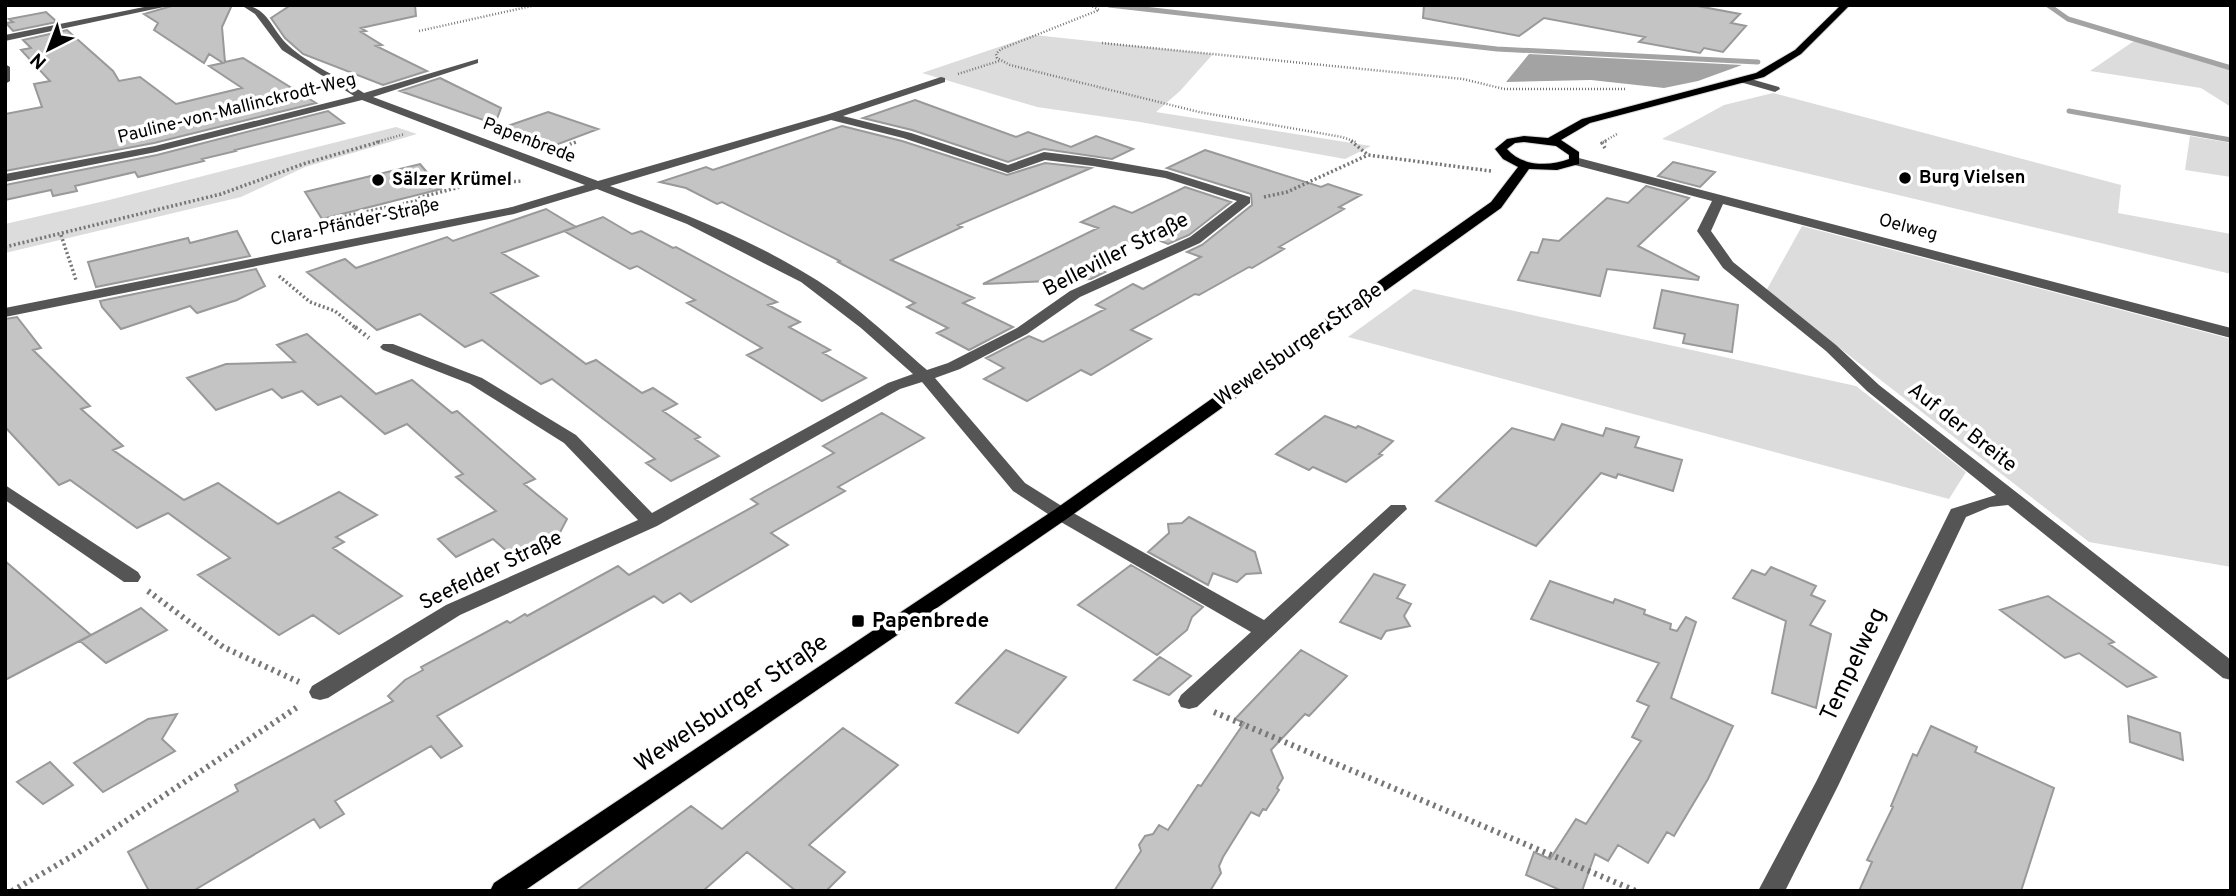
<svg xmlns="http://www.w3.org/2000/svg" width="2236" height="896" viewBox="0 0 2236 896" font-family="Overpass,sans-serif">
<rect width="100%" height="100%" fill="#fff"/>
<path fill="#dcdcdc" d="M1034,35l179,19 -33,37 -24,21 215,34 -26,13 -205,-37 -103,-15 -115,-34z
M2134,41l97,28v38l-30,-19 -111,-17z
M1773,93l348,92 -3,28 113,21v40l-569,-135 62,-34z
M396,127l21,7 -112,33 -64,30 -236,56v-29l104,-24z
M2190,136l41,7v34l-46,-7z
M1802,226l429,113v228l-142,-25 -323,-251z
M1414,289l442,97 110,86 -17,27 -601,-162z"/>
<path fill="#a3a3a3" d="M1529,54l213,11 -44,16 -34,7 -73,-8 -85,2z"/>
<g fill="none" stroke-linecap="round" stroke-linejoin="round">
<path stroke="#a3a3a3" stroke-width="5" d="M1109,5l388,44 261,13
M2048,5l20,14 163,49
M2069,111l162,29"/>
</g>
<path fill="#c4c4c4" stroke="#999" stroke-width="2" d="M175,5h57l-10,22 3,35 18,-4 73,45 -162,40 -149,28v-57l37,-7 -8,-23 16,-3 -29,-31 10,-2 -8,-8 44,-10 46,41 6,10 21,-4 36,27 66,-16 -33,-22 14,-3 -14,-9 -5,9 -50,-33 4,-7 -14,-9z
M291,5h124l1,11 -55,12 5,3 -5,1 21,13 -6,1 51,25 -44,14 -80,-31 -18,-16 -14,-20z
M1424,5h268l48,9 -9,9 15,3 -23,26 -19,-4 -4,5 -61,-11 6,-5 -101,-19 -25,18 -96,-18z
M46,12l11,10 -44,9 -7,-8 7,-1 -4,-3z
M440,78l61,30 -6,16 -95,-33z
M915,100l101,37 12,-5 43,15 25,-11 37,13 -21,10 -68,-10 -36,13 -96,-32 -49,-12z
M328,111l16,12 -109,27 1,1 -34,8 2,2 -66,16 -3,-5 -60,14 2,5 -24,5 -2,-6 -46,10v-15l152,-30z
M548,112l50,17 -45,17 -51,-18z
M842,126l60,15 105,34 38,-12 46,5 -133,57 4,2 -71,33 83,38 -11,5 50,24 -44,23 -32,-17 11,-5 -41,-21 8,-4 -77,-41 2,-1 -118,-59 -5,2 -31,-16 -26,-6 46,-15 7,3z
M1205,150l116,37 7,-3 33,11 -22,12 5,2 -65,38 5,2 -32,19 -3,-1 -50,28 -4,-1 -64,36 20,9 -60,36 -10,-5 -54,31 -43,-22 20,-11 -18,-10 43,-22 14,6 62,-33 -9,-4 37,-21 10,5 58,-32 -14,-5 15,-7 50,-40 -1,-11 -84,-26z
M1673,162l42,10 -15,15 -42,-11z
M420,164l21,25 -119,30 -17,-27z
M1646,186l43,12 -51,48 61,31 -1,3 -91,-11 -7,27 -82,-16 13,-28 7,1 5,-14 16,2 48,-43 21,5z
M1185,187l46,15 -42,33 -21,9 -25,-10 -57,30 19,8 -14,7 -108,5 115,-56 -17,-6 33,-16 18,7z
M546,209l30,18 -74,26 36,23 -47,17 95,71 10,-4 46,33 11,-5 24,16 -14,7 37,26 -5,2 24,17 -48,25 -25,-18 9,-4 -103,-80 -11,5 -59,-44 -17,7 -45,-33 -43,16 -70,-58 38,-13 11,9 91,-31 6,4z
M603,217l29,17 9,-3 32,17 3,-1 101,55 -9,3 32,17 -11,5 41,23 -7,3 43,25 -44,23 -75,-46 15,-7 -75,-45 8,-3 -58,-34 -7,3 -66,-38z
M237,231l13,25 -154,31 -8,-25 100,-24 2,5z
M256,269l9,17 -28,14 -40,13 -7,-7 -69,23 -19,-22 -2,-6z
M1662,290l76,15 -6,47 -49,-9 2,-9 -31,-6z
M17,317l24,31 -8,2 57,56 -9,3 42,37 -10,4 71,50 34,-17 60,41 61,-32 38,23 -41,22 8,5 -11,6 69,48 -63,38 -26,-19 -34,20 -81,-60 32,-17 -62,-45 -31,15 -67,-48 -11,5 -54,-58v-108z
M307,334l69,60 36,-14 40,33 5,-2 78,68 -11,5 43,35 -11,21 -25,13 -21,1 -17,-15 -37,18 -18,-18 58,-28 -40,-34 7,-3 -56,-50 -22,10 -44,-38 -23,9 -16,-14 -20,7 -10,-9 -56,21 -29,-32 39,-14 69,-2 -18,-17z
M882,413l42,25 -86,49 7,4 -74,42 17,12 -97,57 -11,-9 -17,10 -9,-7 -217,120 25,30 -21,12 -10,-12 -96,55 9,13 -24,14 -6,-9 -121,72h-44l-21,-39 110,-61 -3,-6 158,-84 -5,-5 17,-16 18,-10 -2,-3 86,-46 3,2 15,-9 2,2 91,-50 11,9 129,-71 -7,-5 83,-46 -11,-7z
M1325,416l31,12 2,-2 35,15 -14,13 3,1 -36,27 -33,-15 -4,3 -33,-16z
M1562,424l41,12 3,-8 33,9 -4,10 47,13 -9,31 -55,-17 -2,4 -15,-5 -65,73 -100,-45 76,-73 42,12z
M1189,517l66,35 6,21 -15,1 -9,8 -24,-9 -5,12 -60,-33 21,-19 -1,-9 14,-1z
M5,561l86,74 -86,45z
M1131,565l72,42 -11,10 -5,13 -30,25 -79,-50z
M1771,567l45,19 -5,9 14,6 -15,24 21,9 -15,74 -44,-15 14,-72 -53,-23 19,-28 13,5z
M1374,574l31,11 -8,13 14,6 -7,12 6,10 -24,5 -5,8 -41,-17z
M1550,581l63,22 2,-4 30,11 -1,4 27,10 -1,5 7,2 9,-14 10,5 -25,76 62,28 -25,53 -34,57 -7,-4 -19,31 -30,-18 -10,16 -13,-7 -13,37h-20l-36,-16 8,-23 16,7 26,-40 10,5 55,-83 -9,-4 17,-31 -12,-5 22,-38 -128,-44z
M2048,596l66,46 -5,2 47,33 -29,10 -48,-34 -14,5 -65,-48z
M141,608l26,22 -61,33 -26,-22z
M1006,650l60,27 -48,56 -62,-30z
M1301,650l46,26 -38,40 -4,-2 -34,36 12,28 -6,10 2,2 -13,20 -3,-1 -4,7 -8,-4 -28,45 -4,9 2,7 -11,18h-96l27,-40 -2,-6 6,-9 8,-2 6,-9 9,5 30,-45 3,1 43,-63 -9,-4z
M1160,657l31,19 -22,19 -35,-15z
M177,714l-15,25 13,12 -72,41 -29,-29 74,-44z
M2128,716l52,17 3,27 -53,-18z
M1931,726l46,21 -2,5 79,36 -33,103h-162l13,-29 -5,-2 26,-53 -2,-1 22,-52 4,2z
M843,728l55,37 -89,80 36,27 -19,19h-30l-49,-39 -44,39h-127l115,-85 31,23z
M50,762l23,23 -30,19 -26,-22z"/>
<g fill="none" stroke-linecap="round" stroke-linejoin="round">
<defs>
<path id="major" d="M1841,5h9l-49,49 -37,23 -174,46 -29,17 18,12v12l-22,6 -28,-1 -28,39 -433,310 -544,373h-34l4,-8 560,-373 437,-308 27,-35 -15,-8 -8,-10 12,-10 17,-3 24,2 34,-19 174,-46 39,-23zM1524,142l32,4 13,9v4c-20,8 -48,7 -62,-10l8,-6z"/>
</defs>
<use href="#major" stroke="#dbdbdb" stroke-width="2"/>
<path stroke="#777" stroke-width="2.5" stroke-dasharray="1 2" stroke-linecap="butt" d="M1090,5l9,5 -98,39 -5,5 1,4 13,7 189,47 143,25 14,5
M419,31l117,-26
M1102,43l361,36 41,10h121
M958,74l41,-13
M376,142l29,-8
M1603,142l14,-8"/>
<path stroke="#777" stroke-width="3.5" stroke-dasharray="2 2.5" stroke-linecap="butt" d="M1351,141l17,14 123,16
M1605,148l-3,-5 4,-2
M557,149l19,-7
M487,183l36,-2
M1264,197l23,-5 81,-37
M323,229l-5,-7 98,-21 5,-4 90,-23
M61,235l15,45
M5,247l216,-53 85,-31 76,-22
M279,276l31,26 25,9 22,18"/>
<path stroke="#777" stroke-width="4.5" stroke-dasharray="2 3.5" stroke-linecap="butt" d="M355,327l14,11"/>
<path stroke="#777" stroke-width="6" stroke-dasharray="2.5 4.5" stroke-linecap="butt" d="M148,591l75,56 76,35
M1214,712l422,179
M12,891l64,-37 223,-148"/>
<path fill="#555" fill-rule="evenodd" d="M154,5h19l-168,36v-6z
M241,5c27,0 30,25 48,41 18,17 53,33 75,47l114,-34v4l-105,34 225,84 228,-66 115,-38 4,1v4l-102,34 68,17 97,32 36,-13 49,6 74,13 83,26v6l-50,40 -120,54 -53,37 -67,35 -25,9 90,105 43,27 196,110 127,-115h14l2,4 -210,198 -8,2 -8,-2 -3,-6 3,-6 70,-63 -197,-114 -41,-27 -91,-109 -22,7 -243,137 -197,89 -132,83 -8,2 -8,-2 -3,-6 3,-6 134,-81 192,-85 -74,-77 -94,-59 -87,-34 -3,-3 3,-3h10l89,34 94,57 76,78 236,-130 25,-9 -52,-46 -60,-46 -114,-58 -90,-35 -83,25 -509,103v-9l507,-101 73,-22 -223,-85 -206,52 -151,30v-8l150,-28 199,-50 -72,-46 -27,-36zM831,120l72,18 105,35 37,-13 48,6 72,12 72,23 -47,36 -120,54 -53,37 -69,35 -21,7c-37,-32 -75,-69 -117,-94 -62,-38 -132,-65 -200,-90z
M5,64l5,3v14l-5,3z
M1744,77l35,10 1,2 -5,3 -35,-10v-4z
M1575,157l656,171v10l-508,-134 -12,27 22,31 103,83 43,40 352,275v20l-8,-2 -215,-173 -18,2 -24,10 -128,269 -53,105h-27l58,-109 133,-269 2,-4 45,-14 -129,-104 -41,-40 -103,-83 -26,-37 15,-30 -141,-37 -2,-3z
M5,485l133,87 3,5 -3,5h-14l-119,-82z"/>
<use href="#major" fill="#000" fill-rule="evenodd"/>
</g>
<g fill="#000" stroke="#fff" stroke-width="2.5">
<circle cx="1905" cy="178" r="7"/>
<circle cx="378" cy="180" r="7"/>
<rect x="851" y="614" width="14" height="14" rx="3.5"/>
</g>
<g text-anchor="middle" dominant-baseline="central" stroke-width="7" stroke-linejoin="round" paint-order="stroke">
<g font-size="18" fill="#000" stroke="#fff">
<text transform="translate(237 109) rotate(-14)">Pauline-von-Mallinckrodt-Weg</text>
<text transform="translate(529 141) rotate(21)">Papenbrede</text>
<text transform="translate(355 223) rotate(-12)">Clara-Pfänder-Straße</text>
<text transform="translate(1908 228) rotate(15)">Oelweg</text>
</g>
<g font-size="18" font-weight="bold" fill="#000" stroke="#fff" text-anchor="start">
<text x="1919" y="178">Burg Vielsen</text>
<text x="392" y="180">Sälzer Krümel</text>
</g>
<g font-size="21" fill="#000" stroke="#fff">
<text transform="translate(1116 255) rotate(-27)">Belleviller Straße</text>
<text transform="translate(1299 345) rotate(-35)">Wewelsburger Straße</text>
<text transform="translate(1962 428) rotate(38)">Auf der Breite</text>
<text transform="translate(491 571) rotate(-26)">Seefelder Straße</text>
</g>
<g font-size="21" font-weight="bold" fill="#000" stroke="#fff" text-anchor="start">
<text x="872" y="621">Papenbrede</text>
</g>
<g font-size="24" fill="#000" stroke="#fff">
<text transform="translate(1854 665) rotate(-65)">Tempelweg</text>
<text transform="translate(732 704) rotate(-34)">Wewelsburger Straße</text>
</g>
</g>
<rect width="2236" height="896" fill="none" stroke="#000000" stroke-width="14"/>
<g transform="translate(49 49) rotate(222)" stroke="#ffffff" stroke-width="5" paint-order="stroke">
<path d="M0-5L12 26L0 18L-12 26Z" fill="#000000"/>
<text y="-10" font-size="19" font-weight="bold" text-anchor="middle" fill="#000000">N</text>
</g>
</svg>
